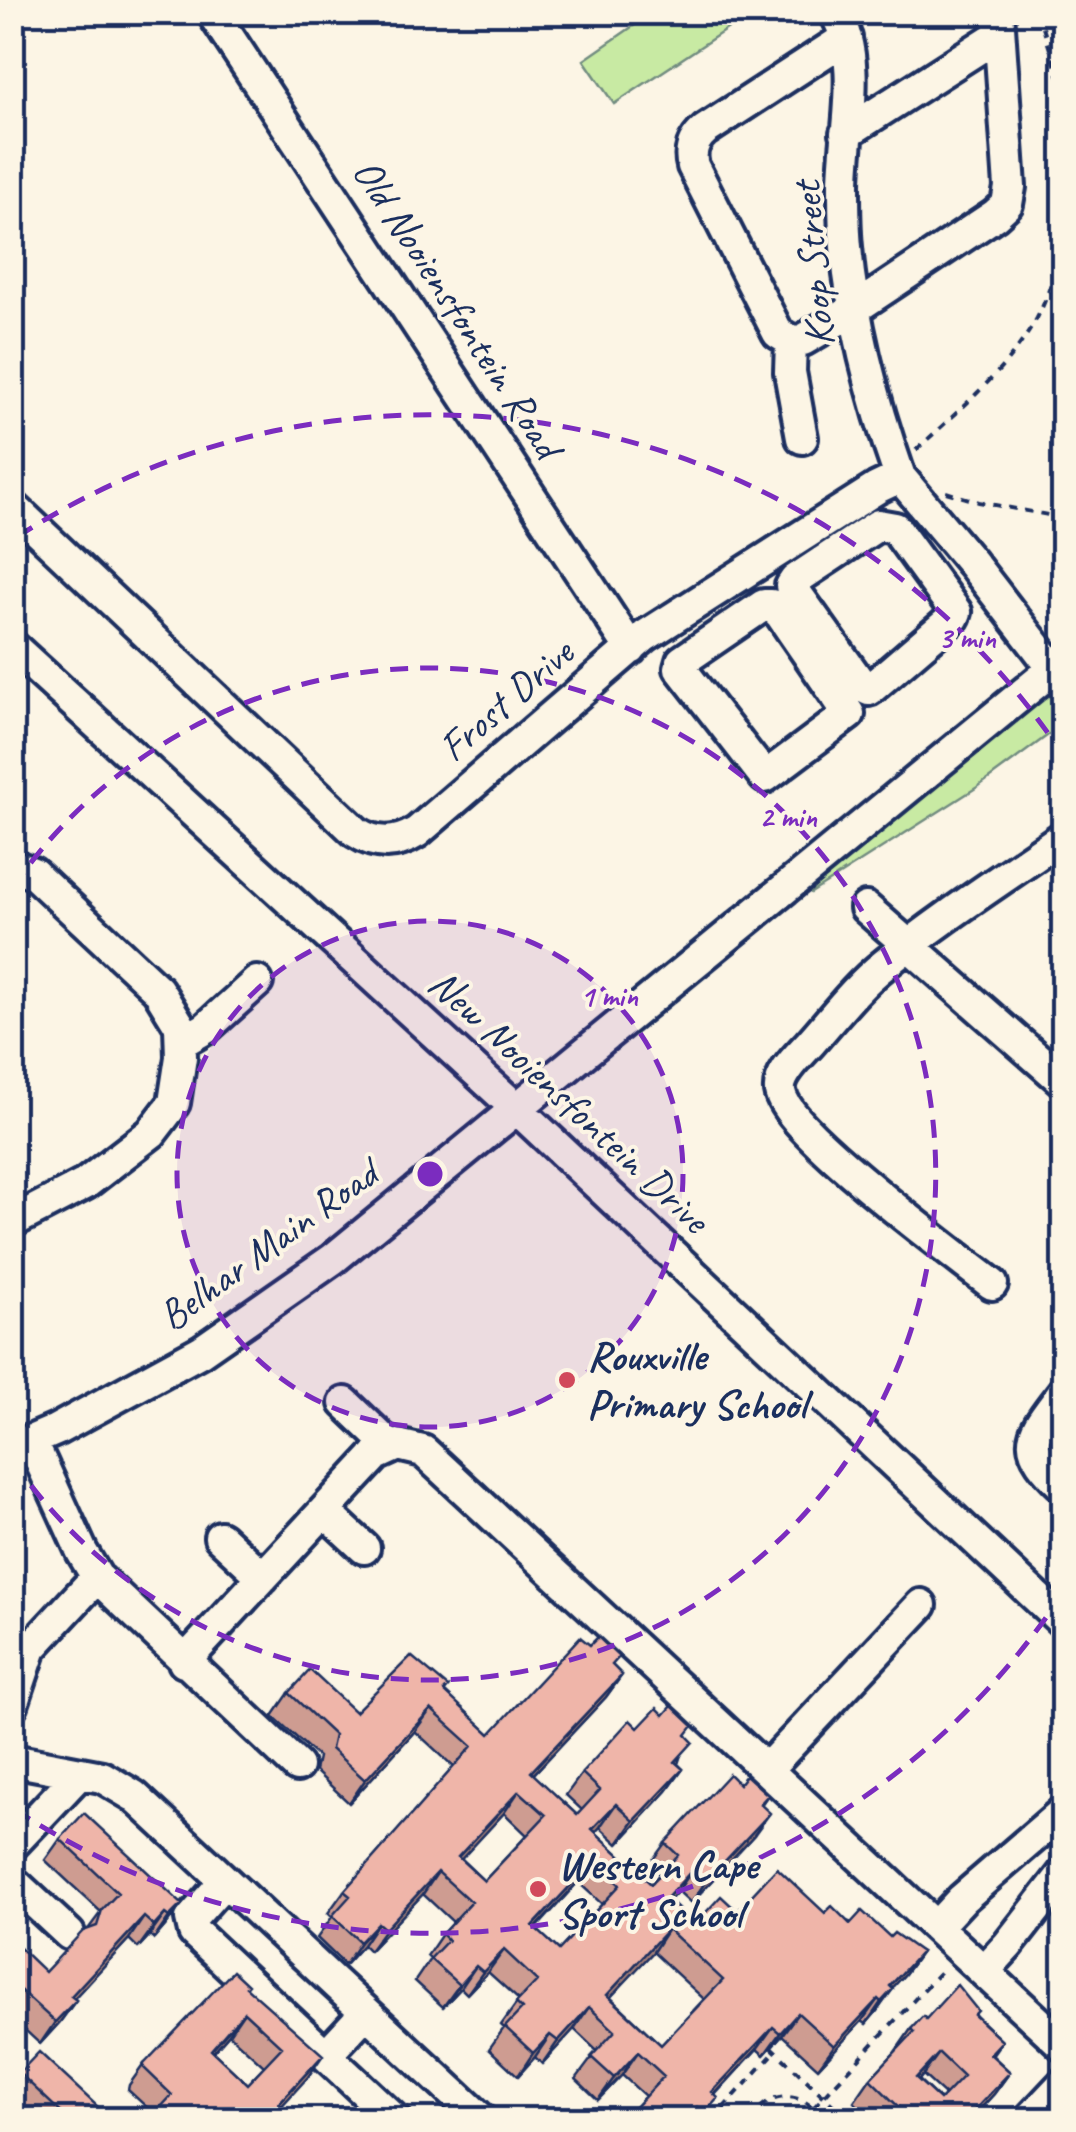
<svg xmlns="http://www.w3.org/2000/svg" width="1076" height="2132" viewBox="0 0 1076 2132" font-family="Caveat,sans-serif">
<rect width="100%" height="100%" fill="#fcf5e5"/>
<filter id="ink" filterUnits="userSpaceOnUse"><feTurbulence type="fractalNoise" baseFrequency=".01" numOctaves="2"/><feDisplacementMap in="SourceGraphic" scale="20" xChannelSelector="R" yChannelSelector="G"/><feConvolveMatrix kernelMatrix="1 2 1 2 8 2 1 2 1" color-interpolation-filters="sRGB"/></filter>
<g filter="url(#ink)">
<path fill="#c8eaa3" stroke="#728c80" stroke-width="2.5" d="M652,13v-1l99,1 -137,91 -30,-44z
M1063,682v42l-84,62 -168,107 -3,-3z"/>
<g fill="none" stroke-linecap="round" stroke-linejoin="round">
<defs>
<path id="minor" d="M212,12l419,637
M835,12c29,49 9,120 9,174 0,20 0,41 2,61 7,78 28,156 54,230
M846,38l-141,92c-12,10 -16,22 -12,36l85,167 13,8 12,-1 36,-21 156,-104 12,-11 3,-17 -12,-175
M846,133l153,-98
M791,341l-1,31 12,66
M12,506l344,326c20,13 40,13 61,0l228,-196 232,-148 23,-11 72,86 81,105
M878,525l17,3 61,84 -2,5 -85,73 -6,-3 -72,-101 4,-6z
M764,605h7l10,10 68,99 -84,63 -85,-109 2,-7z
M12,646l504,462 548,515
M12,865l21,8 125,117 22,36 1,31 -7,46 -23,30 -66,51 -73,38
M866,908l198,174
M182,1042l24,-14 51,-46
M992,1284c-37,-29 -207,-154 -212,-193 -2,-18 21,-37 32,-50 23,-26 45,-55 73,-77 56,-46 119,-86 179,-128
M1064,1391c-34,46 -46,52 0,96
M345,1403l46,44
M31,1440l51,112 15,25 200,189
M12,1449l44,-19 145,-79 132,-92 731,-599
M324,1511l40,37
M220,1537l43,40
M184,1662l192,-207 22,-10 25,6 641,595
M12,1705l19,-57 66,-71
M12,1760l90,17 32,19 348,324
M767,1769l154,-164
M12,1845l68,-72
M12,1881l57,53
M225,1881l-34,38 3,13 201,188
M936,1927l26,-28 102,-88
M984,1971l24,-26 56,-72
M326,2055l40,-43
M1029,2120l35,-37"/>
</defs>
<use href="#minor" stroke="#1b2f5e" stroke-width="38"/>
<path stroke="#1b2f5e" stroke-width="4" stroke-dasharray="8 8" stroke-linecap="butt" d="M1038,12l26,81
M916,450c42,-39 93,-81 121,-132 13,-25 20,-55 27,-82
M946,492l33,10 85,16
M771,2047l78,73
M814,2107l130,-139
M712,2120l64,-69
M751,2120c17,-31 55,-30 71,0"/>
<use href="#minor" stroke="#fcf5e5" stroke-width="30"/>
</g>
<path fill="#ce9c91" stroke="#1b2f5e" stroke-width="2.5" fill-rule="evenodd" d="M613,1666l9,9 -16,22 -73,78 44,40 5,-5 -16,-15 16,-22 56,-45 49,8 -9,28 5,5 -16,22 -49,53 -18,-17 -5,5 56,52 8,-10 -10,-9 16,-22 74,-59 29,11 -7,10 -7,30 -63,68 -13,-12 -9,10 26,23 42,-13 88,2 65,24 31,15 -16,22 -13,14 -15,23 -11,13 -4,-3 -44,47 -36,-33 -18,20 -7,-6 -42,46 -11,25h-81l22,-24 -23,-21 -24,25 -22,-21 21,-28 -23,-22 -32,35 -7,-7 -17,19 -29,-27 15,-21 -3,-3 18,-25 -31,-28 -21,22 -6,-6 -18,19 -28,-26 15,-22 -3,-3 15,-22 11,-12 -30,-28 -54,57 -6,-6 -18,20 -28,-27 15,-21 -4,-4 16,-22 110,-124 -39,-36 -66,72 -34,-32 3,-14 -45,-41 16,-23 66,19 93,-25 -4,5 46,42zM504,1813l23,22 -43,46 -23,-22zM578,1882l24,22 -43,46 -23,-21zM653,1952l51,47 -43,46 -51,-48z
M60,1839l122,65 -16,21 -12,14 -4,-4 -12,13 -9,-9 -55,59 2,2 -16,22 -20,22 -28,-26v-64l33,18 44,-44 12,-16 -56,-52z
M246,1987l62,90 -154,37 -26,-24 1,-5 15,-21zM229,2034l35,32 -17,18 -34,-32z
M975,2015l27,26 -10,14 18,17 -16,22 -24,26h-97l-19,-18 16,-23 25,-27 16,-23 15,-10zM923,2075l22,20 -5,5 -21,-20z
M19,2073l93,47h-81l-19,-17v-21z"/>
<path fill="#a77f76" stroke="#1b2f5e" stroke-width="2.5" d="M622,1675l-16,22 -91,97 16,-22z
M431,1709l-16,22 -66,72 16,-23z
M683,1769l-16,22 -49,53 16,-23z
M519,1791l-15,22 -61,66 15,-22z
M616,1804l-16,23 -23,25 15,-23z
M770,1813l-16,22 -63,68 15,-22z
M594,1860l-16,22 -61,66 16,-22z
M693,1869l-15,22 -27,30 16,-23z
M438,1872l-15,22 -54,57 16,-22z
M182,1904l-16,21 -12,14 15,-22z
M165,1914l-15,21 -12,13 16,-22z
M144,1917l-15,22 -73,79 15,-22z
M378,1923l-15,22 -18,20 15,-23z
M668,1929l-15,23 -57,61 11,-18z
M504,1950l-16,22 -21,22 16,-22z
M921,1952l-16,22 -24,27 9,-15z
M476,1966l-15,22 -18,19 16,-22z
M893,1989l-16,22 -11,13 15,-22z
M878,1999l-16,22 -44,47 16,-22z
M76,2000l-16,22 -20,22 15,-22z
M589,2007l-15,22 -32,35 16,-23z
M244,2012l-15,22 -33,38 15,-22z
M798,2013l-16,22 -18,20 16,-22z
M773,2027l-16,22 -57,61 12,-18z
M550,2035l-15,22 -17,19 15,-23z
M638,2052l-16,23 -24,25 16,-22z
M939,2053l-16,22 -23,25 16,-22z
M323,2055l-15,22 -39,43 10,-17z
M1010,2072l-16,22 -24,26h-5z"/>
<path fill="#efb5a9" stroke="#1b2f5e" stroke-width="2.5" fill-rule="evenodd" d="M580,1637l10,8 8,-8 21,20 -7,8 10,10 -91,97 46,43 23,-25 -18,-17 48,-53 8,8 19,-20 7,7 8,-9 21,20 -7,9 7,7 -18,20 8,7 -49,52 -18,-17 -24,25 59,55 27,-29 -13,-12 64,-69 10,10 7,-9 22,20 -8,9 10,9 -64,68 -13,-12 -26,29 28,26 26,-28 16,15 40,-43 48,45 7,-7 18,18 12,-13 28,26 4,-4 27,19 -31,34 3,3 -12,13 -3,-3 -44,47 -36,-33 -18,20 -7,-6 -61,65 6,6 -14,16 -7,-7 -11,13h-63l41,-44 -26,-24 -24,26 -23,-21 24,-26 -26,-24 -31,34 -8,-6 -17,18 -28,-26 17,-18 -6,-6 21,-22 -33,-31 -21,22 -7,-6 -17,19 -29,-26 18,-19 -6,-6 29,-32 -33,-30 -53,57 -7,-6 -18,19 -28,-26 18,-20 -6,-5 128,-145 -41,-37 -66,71 -34,-31 3,-14 -45,-42 21,-23 45,42 56,-56 37,31 -4,4 46,43zM519,1791l27,24 -62,66 -26,-24zM594,1860l26,25 -61,65 -26,-24zM668,1929l55,51 -62,65 -54,-50z
M84,1813l98,91 -13,13 -4,-3 -11,12 -10,-9 -73,79 5,4 -21,22 -43,-39v-29l7,-7 26,25 38,-41 14,-5 5,-16 16,-17 -58,-54z
M233,1971l15,14 -2,2 77,68 -44,48 18,17h-148l23,-25 -28,-27v-4zM244,2012l38,35 -35,37 -36,-34z
M957,1985l21,26 -4,4 28,26 -12,13 20,18 -45,48h-53l-42,-41 44,-47 -3,-3 12,-13 3,3zM939,2053l24,23 -23,24 -24,-22z
M39,2052l73,68h-43l-50,-47z"/>
</g>
<circle cx="430" cy="1174" r="253" fill="#7b2cbf" fill-opacity=".12"/>
<g fill="none" stroke="#7b2cbf" stroke-width="5" stroke-dasharray="18 12">
<circle cx="430" cy="1174" r="253"/>
<path d="M13 887A506 506 0 1 1 13 1461"/>
<path d="M1063 1593A759 759 0 0 1 17 1811M17 537A759 759 0 0 1 1063 755"/>
</g>
<g fill="#d1495b" stroke="#fcf5e5" stroke-width="4">
<circle cx="567" cy="1380" r="10"/>
<circle cx="538" cy="1889" r="10"/>
</g>
<g text-anchor="middle" dominant-baseline="central" stroke-width="8" stroke-linejoin="round" paint-order="stroke">
<g font-size="42" fill="#1b2f5e" stroke="#fcf5e5">
<text transform="translate(813 264) rotate(-95)">Koop Street</text>
<text transform="translate(457 308) rotate(57)">Old Nooiensfontein Road</text>
<text transform="translate(506 700) rotate(-41)">Frost Drive</text>
<text transform="translate(569 1101) rotate(43)">New Nooiensfontein Drive</text>
<text transform="translate(268 1245) rotate(-36)">Belhar Main Road</text>
</g>
<g font-size="42" font-weight="bold" fill="#1b2f5e" stroke="#fcf5e5" text-anchor="start">
<text x="587" y="1356">Rouxville<tspan x="587" dy="48">Primary School</tspan></text>
<text x="558" y="1865">Western Cape<tspan x="558" dy="48">Sport School</tspan></text>
</g>
</g>
<circle cx="430" cy="1174" r="15" fill="#7b2cbf" stroke="#fcf5e5" stroke-width="5"/>
<g font-size="30" text-anchor="middle" font-weight="bold" fill="#7b2cbf" stroke="#fcf5e5" stroke-width="8" stroke-linejoin="round" paint-order="stroke">
<text x="967" y="648">3 min</text>
<text x="788" y="827">2 min</text>
<text x="609" y="1006">1 min</text>
</g>
<rect width="1076" height="2132" fill="none" stroke="#fcf5e5" stroke-width="50"/>
<rect x="25" y="25" width="1026" height="2082" fill="none" stroke="#1b2f5e" stroke-width="4" filter="url(#ink)"/>
</svg>
